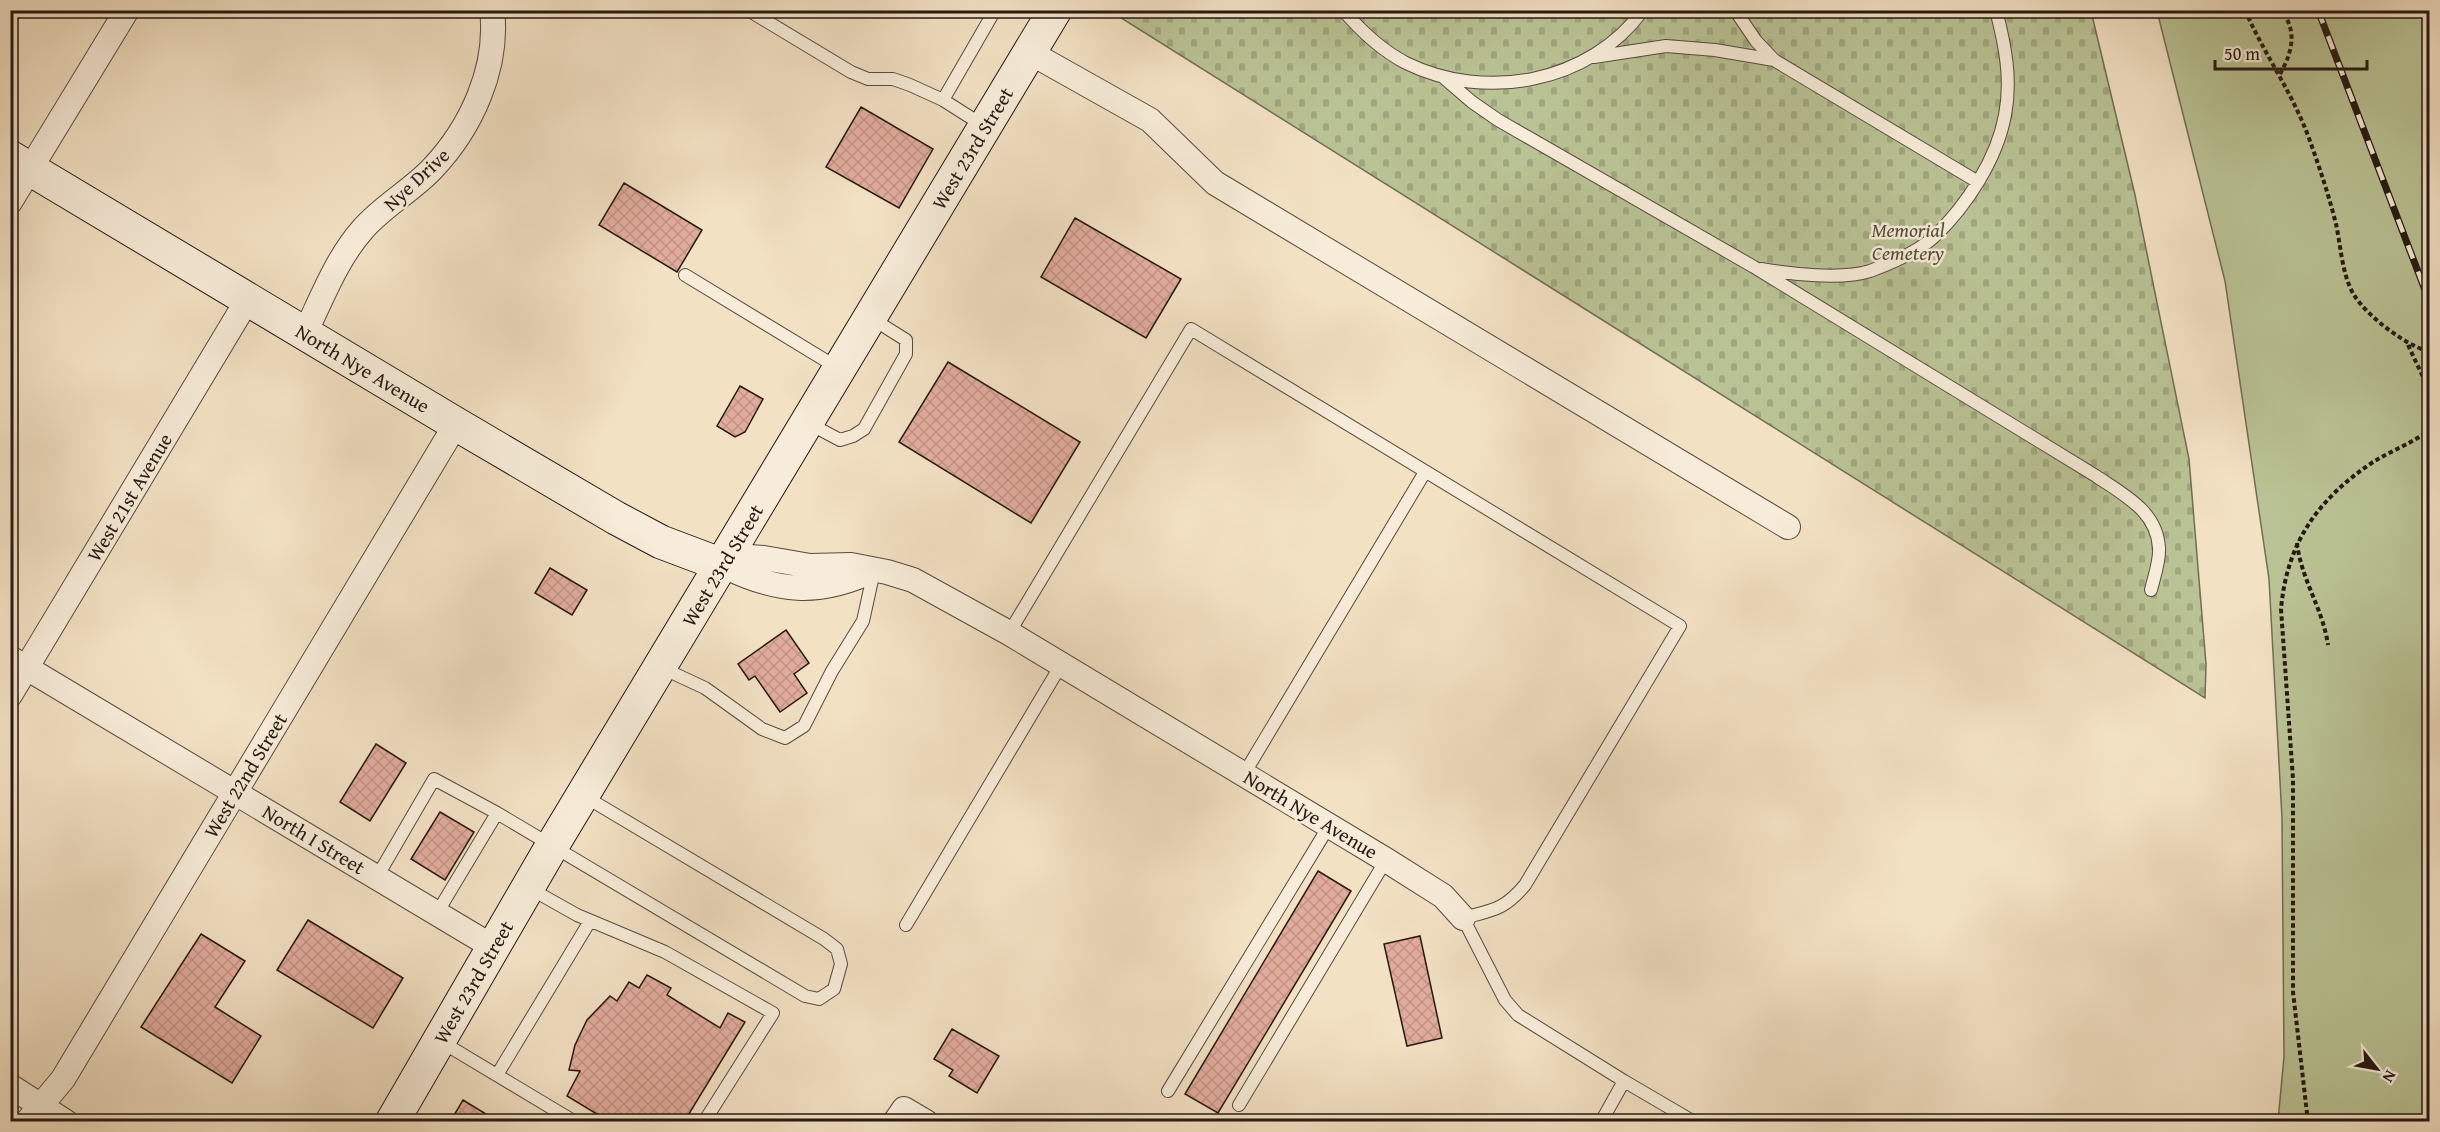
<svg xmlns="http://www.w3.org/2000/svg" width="2440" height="1132" viewBox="0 0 2440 1132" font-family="'Gentium Book Plus',serif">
<defs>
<pattern id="cemetery-stones" width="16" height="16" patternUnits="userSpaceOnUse" patternTransform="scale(1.5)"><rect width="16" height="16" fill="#bac395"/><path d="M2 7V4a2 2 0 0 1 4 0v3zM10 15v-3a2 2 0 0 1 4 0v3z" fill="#a0a780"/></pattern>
<pattern id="building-cross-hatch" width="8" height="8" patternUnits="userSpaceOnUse" patternTransform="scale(1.5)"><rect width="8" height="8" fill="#e2ac9d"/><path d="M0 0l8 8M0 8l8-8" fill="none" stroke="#c29386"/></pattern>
</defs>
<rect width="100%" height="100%" fill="#f3e1c4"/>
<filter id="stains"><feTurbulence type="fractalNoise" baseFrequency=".00333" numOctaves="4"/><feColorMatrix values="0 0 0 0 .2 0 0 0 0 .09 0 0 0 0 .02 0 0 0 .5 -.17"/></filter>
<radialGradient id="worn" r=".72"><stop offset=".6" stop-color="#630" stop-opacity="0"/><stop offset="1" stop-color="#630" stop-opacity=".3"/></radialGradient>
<path fill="#bac395" stroke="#706e54" stroke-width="1.5" d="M2157,11h272v1110h-151l6,-64 -2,-239 -13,-239 -44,-298z"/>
<path fill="url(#cemetery-stones)" stroke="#706e54" stroke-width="1.5" d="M1110,11h981l44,184 54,264 17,205 -1,34z"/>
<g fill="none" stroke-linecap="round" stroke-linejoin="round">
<path stroke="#6d7c70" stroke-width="6" d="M2401,1122h17"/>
</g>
<path fill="url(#building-cross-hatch)" stroke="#251913" stroke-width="1.5" d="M861,107l72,42 -34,59 -73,-41z
M624,183l78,47 -25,42 -78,-47z
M1075,218l106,61 -35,59 -105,-61z
M948,362l132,80 -49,81 -132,-81z
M740,386l23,13 -18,33 -10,5 -18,-11z
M550,568l37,22 -15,25 -37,-22z
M786,630l23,33 -15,11 13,19 -27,19 -25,-36 -6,4 -11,-16z
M376,744l30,19 -36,58 -30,-19z
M440,812l34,20 -29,48 -34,-21z
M1318,871l33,20 -133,222 -33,-19z
M308,920l95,58 -30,50 -96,-58z
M201,934l44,27 -30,46 46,29 -29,47 -91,-56z
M1420,936l22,102 -35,8 -23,-102z
M647,975l24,13 -4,7 53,33 8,-15 17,9 -61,100h-74l-43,-26 13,-25 -11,-1 6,-25 12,-25 23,-24 7,5 12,-19 10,6z
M952,1029l47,27 -22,37 -28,-17 4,-6 -19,-11z
M463,1100l36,22h-49z"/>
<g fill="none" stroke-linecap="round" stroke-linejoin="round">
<defs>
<path id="lane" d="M748,10l103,62 17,7h25l17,6 33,15 41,26
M1343,10c18,21 38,40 63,53 79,39 184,20 237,-53
M1735,10l21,31 18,19 204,122
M1594,57l72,-11 49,4 59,10
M1443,77l29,25 26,18 256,147 342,209c28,19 61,35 63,72 1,13 -5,29 -8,42
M943,100l52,-90
M1761,269c29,5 81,11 109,2 22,-8 48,-19 65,-35 32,-31 62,-77 70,-121 7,-36 0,-70 -9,-105
M685,275l153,93
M808,423l32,17 13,-4 11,-7 42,-75v-14l-35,-22
M1009,633l182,-304 489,297 -155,259c-21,25 -32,25 -62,33l42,82 13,15 106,66 70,41
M662,668l43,20 57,41 23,9 19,-12 28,-55 31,-50 11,-50
M1244,774l181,-302
M377,877l57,-98 63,34
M529,888l48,27 88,37 108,61 -69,109
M437,913l60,-100 308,183 14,3 15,-10 7,-25 -4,-15 -13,-10 -240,-143
M906,925l155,-260
M440,1041l135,81
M497,1075l93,-154
M1168,1091l161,-265
M1239,1105l147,-245
M1601,1122l23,-41"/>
<path id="street" d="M1029,52l121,68 65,63 573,344
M10,202l117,-192
M305,333c17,-35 32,-75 58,-104 20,-23 48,-38 69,-60 39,-41 67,-101 60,-159
M722,565l28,-8 14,1 46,8 41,-1 36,7 26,8 96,53 377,227 57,36 20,22
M722,565c54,27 96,32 152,5
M10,658l483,289
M10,695l238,-396
M10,1086l56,36
M27,1122l36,-43 393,-655
M895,1122l9,-13 22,13"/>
<path id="secondary" d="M10,157l446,267 160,94 45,24 61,23
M392,1122l160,-276 503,-836"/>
</defs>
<use href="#lane" stroke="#584b3f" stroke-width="14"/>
<use href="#street" stroke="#584b3f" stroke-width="26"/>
<use href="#secondary" stroke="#251913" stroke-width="35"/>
<path stroke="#251913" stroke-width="4" stroke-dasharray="4.5 3" stroke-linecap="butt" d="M2245,10c20,46 48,83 65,131 10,28 19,55 26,83 5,23 6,51 18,71 14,22 51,50 76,57
M2280,74c12,-21 18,-43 1,-64
M2408,345l15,32 7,31
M2297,543c4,36 26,66 31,102
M2308,1122l-15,-130v-213l-12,-170c6,-67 37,-110 92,-147 18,-11 39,-19 57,-32"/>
<use href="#lane" stroke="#f7ecd9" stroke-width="12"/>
<use href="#street" stroke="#f7ecd9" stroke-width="24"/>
<use href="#secondary" stroke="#f7ecd9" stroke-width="33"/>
<defs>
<path id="rail" d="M2318,10l112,293"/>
</defs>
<use href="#rail" stroke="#251913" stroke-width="7"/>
<use href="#rail" stroke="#f7ecd9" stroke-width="4.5" stroke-dasharray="14" stroke-linecap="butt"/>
</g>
<g text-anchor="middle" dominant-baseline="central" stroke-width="5" stroke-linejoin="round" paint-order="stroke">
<g font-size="20" fill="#251913" stroke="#f7ecd9">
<text transform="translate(972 148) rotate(-59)">West 23rd Street</text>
<text transform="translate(416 179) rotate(-43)">Nye Drive</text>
<text transform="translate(363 368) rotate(31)">North Nye Avenue</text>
<text transform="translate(129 497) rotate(-59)">West 21st Avenue</text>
<text transform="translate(722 565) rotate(-59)">West 23rd Street</text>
<text transform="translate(245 775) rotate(-59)">West 22nd Street</text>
<text transform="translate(1311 814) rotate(31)">North Nye Avenue</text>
<text transform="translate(314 839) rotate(31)">North I Street</text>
<text transform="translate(473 982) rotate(-60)">West 23rd Street</text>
</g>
<g font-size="20" font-style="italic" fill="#524c3a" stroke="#f7ecd9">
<text x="1908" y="229">Memorial<tspan x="1908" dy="23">Cemetery</tspan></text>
</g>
</g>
<rect width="2440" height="1132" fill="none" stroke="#f3e1c4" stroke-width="36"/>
<rect x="12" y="12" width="2416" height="1108" fill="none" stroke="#251913" stroke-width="3"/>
<rect x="18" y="18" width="2404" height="1096" fill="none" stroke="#251913" stroke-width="1.5"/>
<g transform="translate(2377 1069) rotate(121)" stroke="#f7ecd9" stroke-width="4.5" paint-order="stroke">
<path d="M0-4.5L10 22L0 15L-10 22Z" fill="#251913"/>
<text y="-9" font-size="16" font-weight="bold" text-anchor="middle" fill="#251913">N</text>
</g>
<path d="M2215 60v9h152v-9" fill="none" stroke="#251913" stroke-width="3"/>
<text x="2224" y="60" font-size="18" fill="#251913" stroke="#f7ecd9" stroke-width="4.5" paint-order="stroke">50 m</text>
<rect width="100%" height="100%" filter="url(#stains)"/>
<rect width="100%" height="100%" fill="url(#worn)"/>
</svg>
